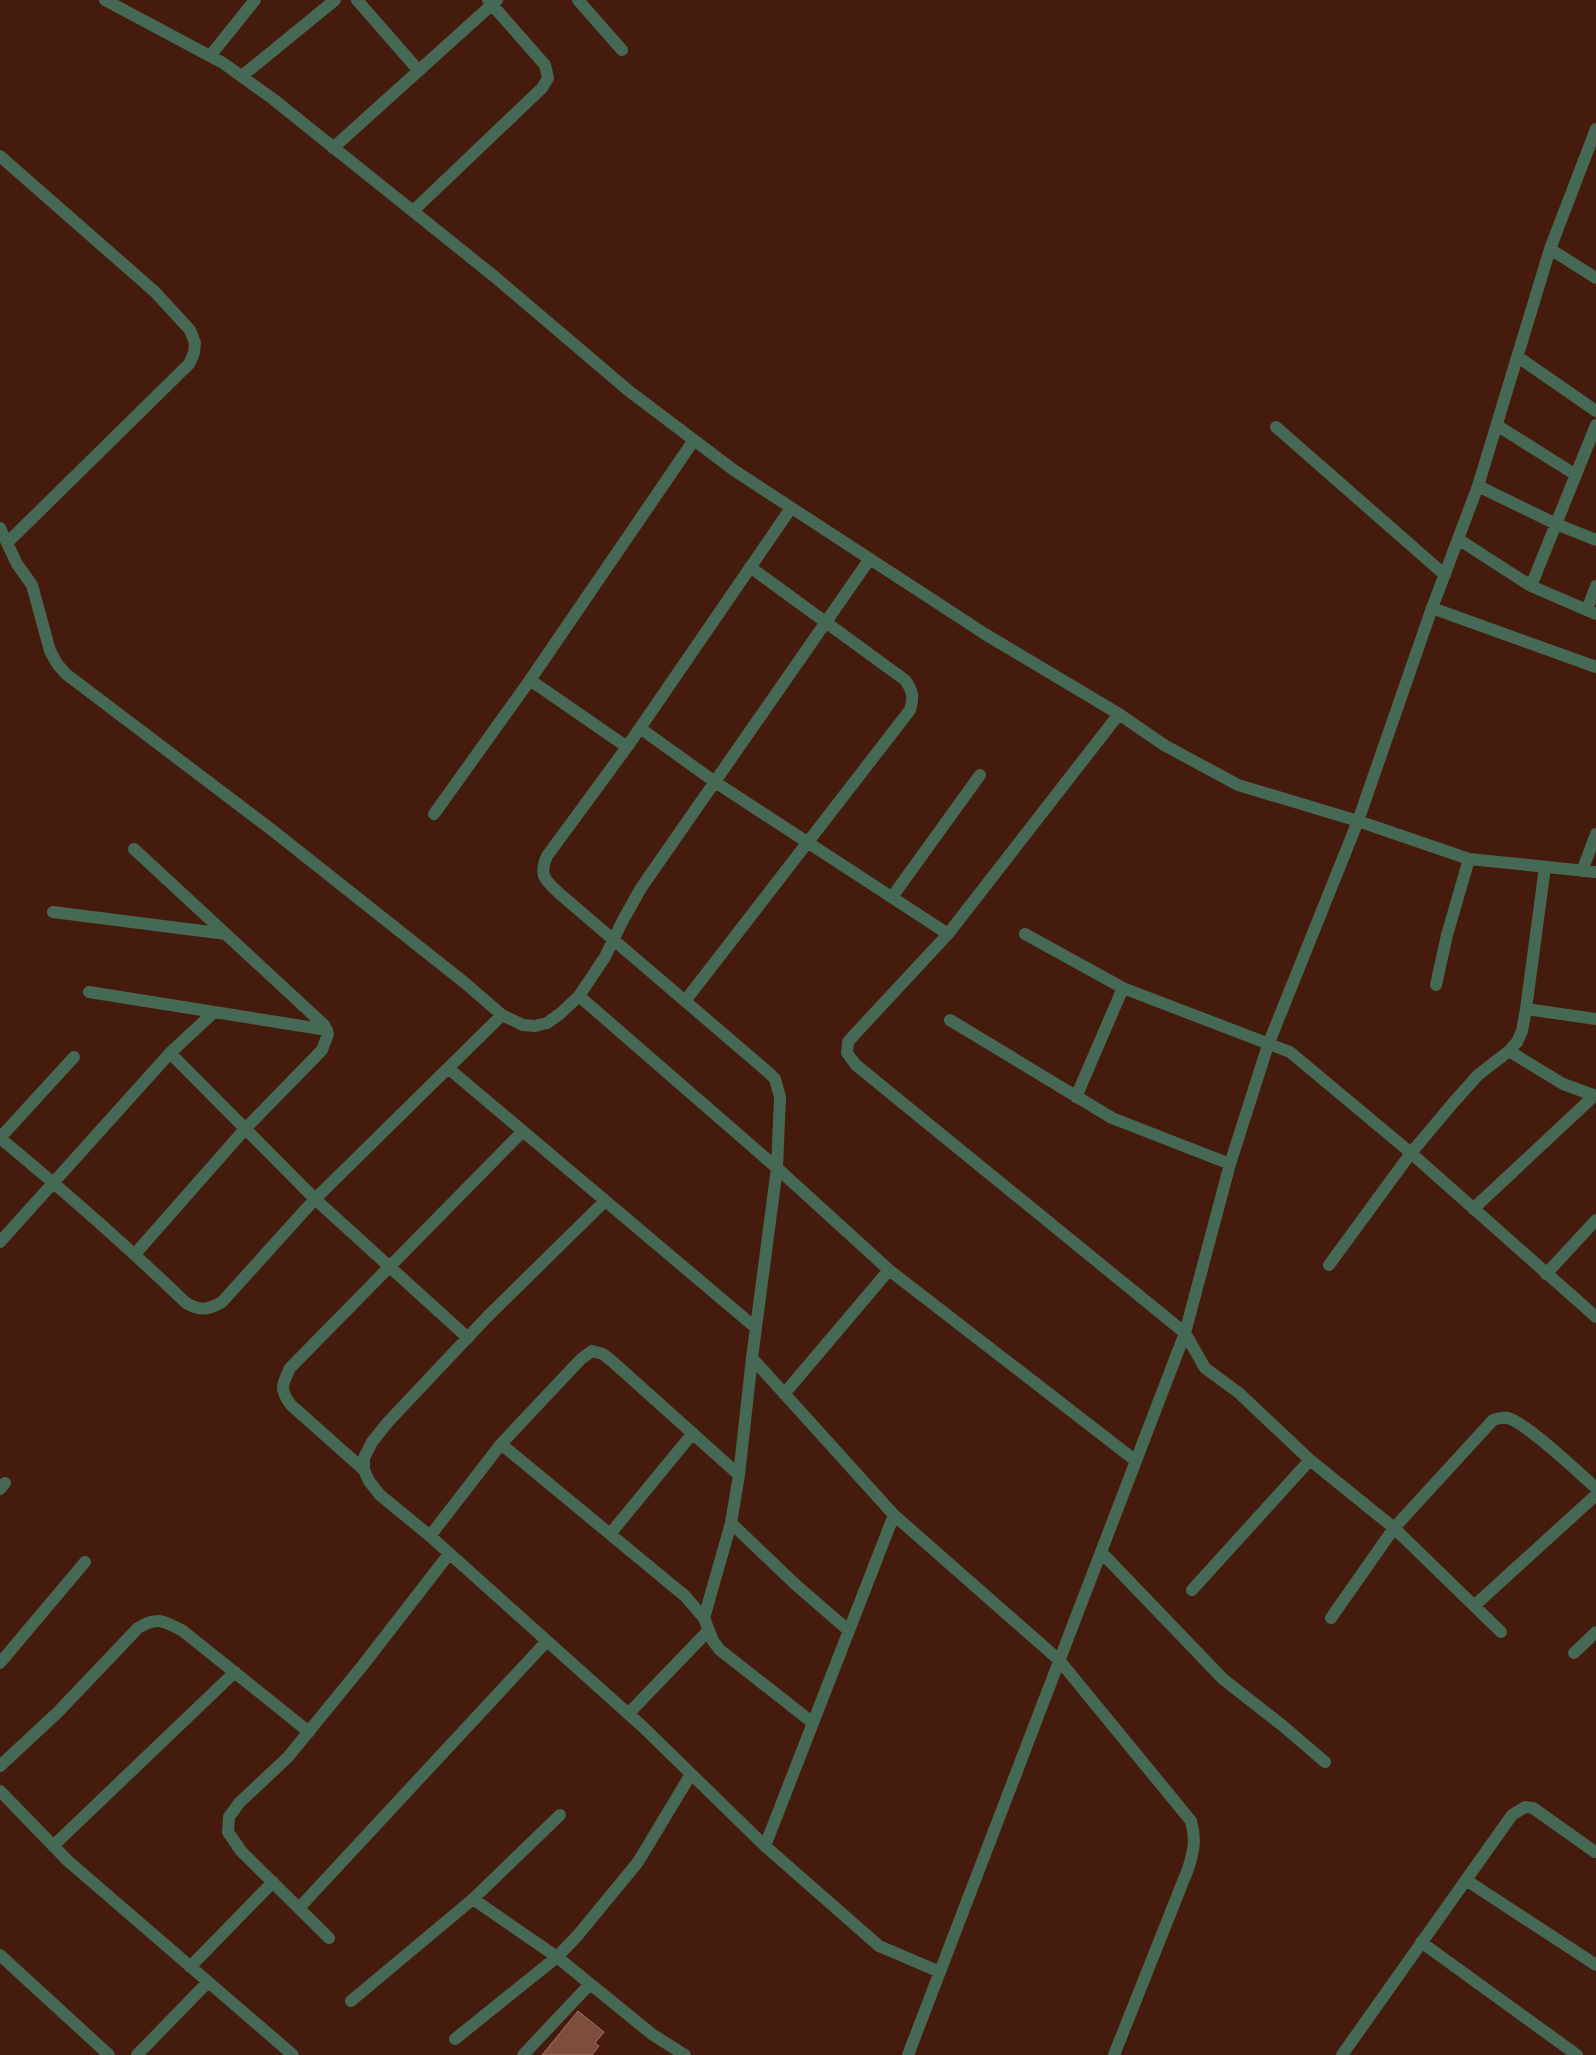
<svg xmlns="http://www.w3.org/2000/svg" width="1596" height="2055" viewBox="0 0 1596 2055" font-family="'DM Sans',sans-serif">
<rect width="100%" height="100%" fill="#451b0d"/>
<path fill="#7d4d3d" stroke="#a57261" d="M578,2011l26,21 -9,11 4,3 -7,9h-50z"/>
<g fill="none" stroke-linecap="round" stroke-linejoin="round">
<path stroke="#466955" stroke-width="12" d="M105,0l118,63 50,36 222,178 134,114 106,80 250,163 134,80 45,31 74,40 120,36 111,38 127,13
M357,0l62,71
M578,0l44,50
M210,56l45,-56
M242,76l93,-76
M333,148l164,-148
M0,156l155,136 35,38 5,13 -1,10 -5,11 -182,179
M413,211l129,-123 6,-10 -3,-13 -57,-65
M1550,249l46,29
M1518,357l78,54
M1498,426l78,49
M1276,427l169,148
M1478,486l78,38 40,16
M0,528l17,36 15,21 18,66 8,14 8,9 206,156 193,153 37,32 21,10 12,1 12,-3 14,-10 18,-17 26,-39 17,-35 19,-34 228,-328
M1458,539l73,47 65,28
M1531,586l65,-161
M1432,608l164,59
M1587,610l9,-24
M530,680l97,67
M1119,714l-171,220 -93,100 -7,8 -1,11 9,12 329,268 20,35 34,25 71,67 84,68 107,104
M640,728l75,54 233,152
M434,814l96,-134 164,-240
M134,849l190,176 4,9 -6,16 -77,79 -110,125
M1582,871l14,-37
M892,897l88,-122
M53,912l173,22
M1025,934l98,54 167,64 121,101 185,164
M1436,985l11,-50 22,-76
M89,992l238,38
M579,996l198,172 112,102 247,191
M685,1001l225,-291c4,-13 3,-19 -5,-30l-155,-113
M1526,1009l70,10
M950,1020l162,98 118,46
M1509,1051l54,33 33,12
M170,1053l145,146 153,139
M448,1068l308,260
M1076,1097l47,-109
M0,1138c64,53 126,107 186,165 14,8 22,7 36,-1l93,-103 187,-184
M0,1138l74,-81
M605,1201l-117,115 -100,106 -16,20 -8,16v12l5,11 11,14 50,41 213,191 122,119 114,100 61,26
M1473,1209l121,-113
M0,1242l170,-189 44,-41
M1329,1265l82,-112 42,-50 25,-28 31,-24 8,-9 5,-11 4,-22 19,-142
M1546,1274l50,-54
M752,1358l142,157 165,145 132,161c5,19 3,30 -3,48l-74,186
M784,1394l105,-124
M501,1444l184,152 19,22 9,23 7,9 93,73
M364,1470l-73,-65c-12,-16 -9,-20 -1,-37l233,-237
M0,1489l5,-6
M731,1523l65,62 52,45
M610,1534l83,-101
M430,1536l71,-92 80,-85 11,-8 11,3 10,8 126,113
M1101,1552l122,127 60,47 42,36
M1192,1590l118,-130
M1474,1606l122,-111
M704,1618l27,-95 8,-48 13,-117 25,-190 3,-71 -5,-18 -7,-7 -208,-178c-14,-13 -22,-18 -13,-38l80,-109 164,-239
M1331,1618l63,-90 99,-108c5,-2 9,-3 15,-2 20,6 70,54 88,70
M1574,1653l22,-21
M0,1663l85,-101
M628,1714l80,-83
M0,1766l58,-54 80,-84c19,-12 27,-7 45,3l126,101
M0,1791l68,70 225,194
M53,1846l182,-174
M765,1846l129,-331
M1466,1880l130,85
M473,1899l84,58 96,78 32,20
M299,1908l248,-267
M329,1938l-88,-87 -13,-19 1,-15 10,-14 49,-46 75,-92 86,-111
M1421,1942l156,113
M0,1955l109,100
M190,1967l83,-85
M351,2001l122,-102 87,-84
M455,2039l102,-82 21,-22 60,-73 53,-88
M137,2055l71,-73
M523,2055l67,-71
M908,2055l277,-722 45,-169 38,-119 90,-224 74,-213 46,-122 72,-237 46,-120
M1342,2055l170,-240 13,-8 8,1 62,44"/>
</g>
</svg>
